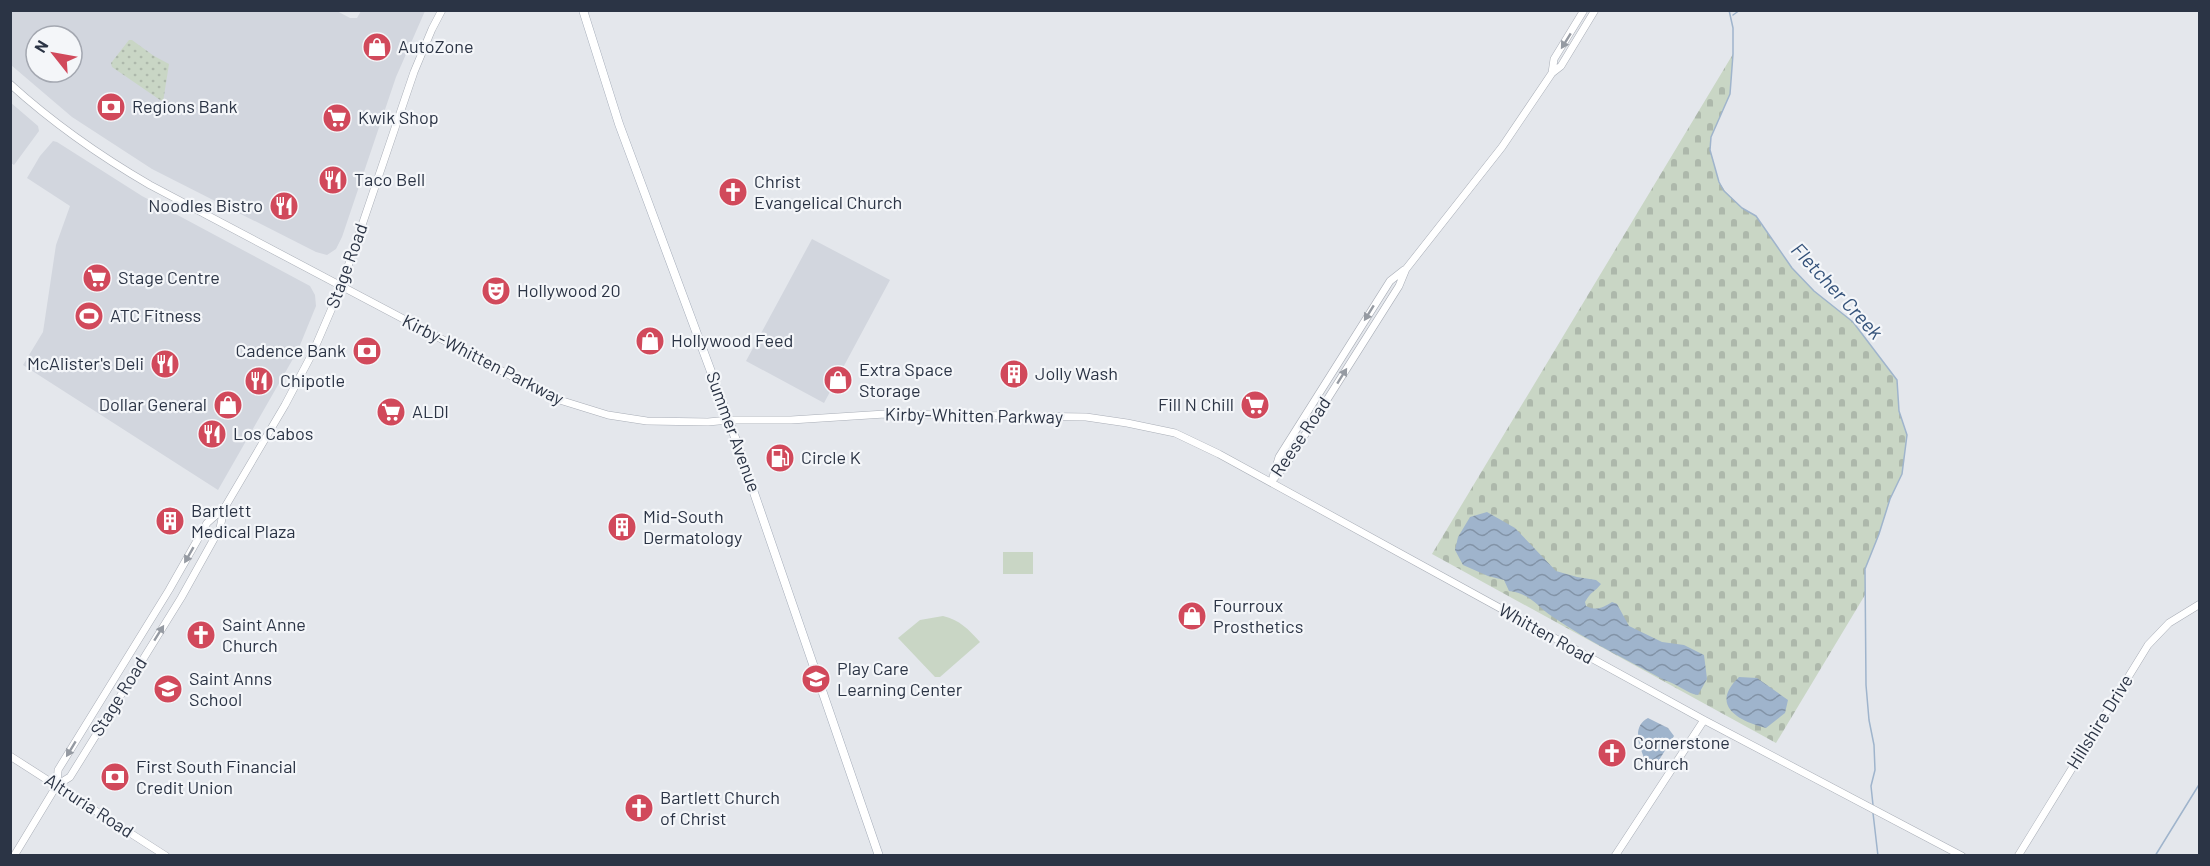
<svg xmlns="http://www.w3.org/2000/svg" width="2210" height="866" font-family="Barlow,sans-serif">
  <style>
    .built { fill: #d2d6de; fill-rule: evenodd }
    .grass { fill: url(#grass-dots) }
    .cemetery { fill: url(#cemetery-stones) }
    .pitch { fill: #c9d6c5 }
    .water { fill: url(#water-waves) }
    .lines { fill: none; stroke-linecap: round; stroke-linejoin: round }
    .stream { stroke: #9fb4cc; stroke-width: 1.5 }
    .secondary-casing { stroke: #a9aeb7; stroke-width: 8 }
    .primary-casing { stroke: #a3abb8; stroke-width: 9 }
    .secondary { stroke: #fff; stroke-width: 7 }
    .primary { stroke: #fff; stroke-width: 8 }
    .oneway { fill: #959aa2 }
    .labels { text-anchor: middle; stroke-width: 4.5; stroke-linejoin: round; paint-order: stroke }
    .poi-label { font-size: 18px; fill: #2b3445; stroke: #f4f6f9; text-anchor: start }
    .street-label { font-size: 18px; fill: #2b3445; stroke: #f4f6f9 }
    .water-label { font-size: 20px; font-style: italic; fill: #34527a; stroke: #f4f6f9 }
  </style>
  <defs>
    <pattern id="grass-dots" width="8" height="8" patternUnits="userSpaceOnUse" patternTransform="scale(1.5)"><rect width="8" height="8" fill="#c9d6c5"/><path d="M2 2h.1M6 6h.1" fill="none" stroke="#adb8ab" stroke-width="1.8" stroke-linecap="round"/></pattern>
    <pattern id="cemetery-stones" width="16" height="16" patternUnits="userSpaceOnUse" patternTransform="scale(1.5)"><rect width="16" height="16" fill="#c9d6c5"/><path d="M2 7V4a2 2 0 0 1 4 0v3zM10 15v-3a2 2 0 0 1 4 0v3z" fill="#adb8ab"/></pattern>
    <pattern id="water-waves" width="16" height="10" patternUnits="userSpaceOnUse" patternTransform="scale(1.5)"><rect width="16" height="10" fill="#9fb4cc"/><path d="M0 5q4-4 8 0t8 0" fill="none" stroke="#8293a7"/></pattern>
  </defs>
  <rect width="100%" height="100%" fill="#e4e7ec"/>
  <!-- built -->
  <path class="built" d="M195,10l36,2 2,-2h102l15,8h7l4,-7h64l-29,66 -54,160 -6,12 -9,6 -11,-3 -164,-83 -80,-52 -61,-52v-54zM36,36h36v36h-36z
    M10,102l28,24 1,5 -25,34 -3,-2z
    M53,141l4,1 85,54 168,90 5,9 1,11 -18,44 -80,140 -195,-125 20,-33 13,-87 14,-39 -43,-28 13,-22z
    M812,239l78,41 -66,123 -78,-42z"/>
  <!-- grass -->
  <path class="grass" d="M129,40h3l22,16 15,8 -6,38 -51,-35 -1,-4z"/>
  <!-- cemetery -->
  <path class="cemetery" d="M1733,54l-3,40 -19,43 -1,13 9,32 6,9 17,17 14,8 36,52 22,23 39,31 44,58 2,31 8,24 -5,39 -12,25 -11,35 -14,35v26l-89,148 -344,-189z"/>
  <!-- pitch -->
  <path class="pitch" d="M1003,552h30v22h-30z
    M943,616c17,4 25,13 37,26l-40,35h-5l-37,-39 22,-18z"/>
  <!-- water -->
  <path class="water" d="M1487,512l28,16 41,43 21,6 19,3 5,4c-6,8 -10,7 -16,18l1,4c11,5 16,2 26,-4l5,2 12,22 33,16 22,3 20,10 3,24 -9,16c-10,-1 -22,-12 -34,-15 -37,-20 -76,-39 -111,-63 -17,-11 -21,-23 -44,-26l-5,-11 -16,-4 -25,-11 -8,-15 3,-13 12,-20z
    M1739,677l18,1 31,22 -3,13 -19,15c-27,-7 -57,-22 -27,-51z
    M1648,718l20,10 6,8 -18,29 -7,3 -2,-2c-5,-15 -18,-38 1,-48z"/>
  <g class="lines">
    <!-- stream -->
    <path class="stream" d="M1729,10l4,18v26l-3,40 -19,43 -1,13 9,32 5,9 18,17 14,8 36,52 22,23 39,31 44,58 2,31 8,24 -5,39 -12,25 -11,35 -14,35 1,116 3,35 5,25 1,25 -4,16 2,19
      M1733,15l7,-5
      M1873,813l5,43
      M2155,856l45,-73"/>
    <!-- secondary casing -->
    <g class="secondary-casing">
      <path id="secondary" d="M1552,73l2,-14 30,-49
        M10,84c43,39 90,72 140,101l403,213 55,17 39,6 61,1 21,-2h62l94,-6 201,3 41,6 48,10 44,21 485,266 258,136
        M1273,477l6,-20 111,-176 14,-11
        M1271,482l16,-19 112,-177 7,-17 96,-122 50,-74 9,-7 34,-56
        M10,756l156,100
        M57,785l1,-15 111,-180 38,-67 18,-16 60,-102 28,-53 28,-65 73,-215 18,-43 10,-19
        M14,856l43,-71 13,-8 111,-179 39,-70 4,-19
        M1615,856l89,-136
        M2018,856l130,-211 21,-22 31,-19"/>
    </g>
    <!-- primary casing -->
    <g class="primary-casing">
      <path id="primary" d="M583,10l36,114 110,296 150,436"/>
    </g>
    <!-- secondary -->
    <use href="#secondary" class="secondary"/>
    <!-- primary -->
    <use href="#primary" class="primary"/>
  </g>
  <!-- one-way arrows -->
  <defs><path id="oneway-solid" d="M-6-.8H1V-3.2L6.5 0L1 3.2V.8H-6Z" transform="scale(1.5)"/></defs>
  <g class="oneway">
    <use href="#oneway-solid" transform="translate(1566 41) rotate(122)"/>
    <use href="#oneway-solid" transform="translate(1369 313) rotate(122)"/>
    <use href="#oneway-solid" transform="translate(1342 376) rotate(-58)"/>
    <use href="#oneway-solid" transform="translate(189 555) rotate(120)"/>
    <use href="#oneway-solid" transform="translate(159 633) rotate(-58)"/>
    <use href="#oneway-solid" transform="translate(71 749) rotate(121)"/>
  </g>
  <!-- icons -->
  <defs>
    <g id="shop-disc" transform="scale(1.5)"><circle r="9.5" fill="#d1495b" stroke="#f4f6f9"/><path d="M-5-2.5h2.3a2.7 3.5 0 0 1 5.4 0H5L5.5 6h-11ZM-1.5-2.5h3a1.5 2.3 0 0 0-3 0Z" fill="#fff"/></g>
    <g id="bank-disc" transform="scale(1.5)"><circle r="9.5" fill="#d1495b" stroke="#f4f6f9"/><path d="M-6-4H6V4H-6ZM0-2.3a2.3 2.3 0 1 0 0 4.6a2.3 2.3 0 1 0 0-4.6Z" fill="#fff"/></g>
    <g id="supermarket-disc" transform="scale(1.5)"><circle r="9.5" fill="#d1495b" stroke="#f4f6f9"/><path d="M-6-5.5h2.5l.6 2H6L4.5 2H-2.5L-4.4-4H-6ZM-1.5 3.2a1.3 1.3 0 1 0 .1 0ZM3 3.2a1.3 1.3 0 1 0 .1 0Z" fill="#fff"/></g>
    <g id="restaurant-disc" transform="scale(1.5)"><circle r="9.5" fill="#d1495b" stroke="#f4f6f9"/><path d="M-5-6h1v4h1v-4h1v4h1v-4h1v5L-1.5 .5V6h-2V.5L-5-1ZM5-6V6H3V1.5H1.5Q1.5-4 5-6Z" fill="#fff"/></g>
    <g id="church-disc" transform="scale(1.5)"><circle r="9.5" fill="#d1495b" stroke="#f4f6f9"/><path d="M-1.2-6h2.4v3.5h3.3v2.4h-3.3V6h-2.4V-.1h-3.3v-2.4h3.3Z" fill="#fff"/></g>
    <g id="theatre-disc" transform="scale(1.5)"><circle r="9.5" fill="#d1495b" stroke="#f4f6f9"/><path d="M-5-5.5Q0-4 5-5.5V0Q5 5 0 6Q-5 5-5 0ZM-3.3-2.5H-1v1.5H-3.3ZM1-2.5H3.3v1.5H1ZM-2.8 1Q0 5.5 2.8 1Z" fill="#fff"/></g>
    <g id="stadium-disc" transform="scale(1.5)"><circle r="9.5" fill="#d1495b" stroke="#f4f6f9"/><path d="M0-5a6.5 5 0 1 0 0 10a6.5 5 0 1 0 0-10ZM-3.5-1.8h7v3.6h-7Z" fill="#fff"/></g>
    <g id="building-disc" transform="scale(1.5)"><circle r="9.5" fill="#d1495b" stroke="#f4f6f9"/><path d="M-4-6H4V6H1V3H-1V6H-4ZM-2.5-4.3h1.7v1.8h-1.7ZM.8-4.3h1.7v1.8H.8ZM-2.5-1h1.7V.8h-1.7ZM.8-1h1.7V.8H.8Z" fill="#fff"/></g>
    <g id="fuel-disc" transform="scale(1.5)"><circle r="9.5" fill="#d1495b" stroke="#f4f6f9"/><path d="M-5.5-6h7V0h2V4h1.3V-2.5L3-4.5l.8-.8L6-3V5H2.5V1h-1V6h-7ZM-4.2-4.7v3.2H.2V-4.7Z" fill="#fff"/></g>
    <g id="school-disc" transform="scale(1.5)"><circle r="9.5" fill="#d1495b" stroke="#f4f6f9"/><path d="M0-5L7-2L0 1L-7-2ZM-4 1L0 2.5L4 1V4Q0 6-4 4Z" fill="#fff"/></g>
  </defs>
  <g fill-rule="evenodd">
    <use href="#shop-disc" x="377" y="47"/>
    <use href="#bank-disc" x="111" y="107"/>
    <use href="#supermarket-disc" x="337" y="118"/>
    <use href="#restaurant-disc" x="333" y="180"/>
    <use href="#church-disc" x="733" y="192"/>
    <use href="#restaurant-disc" x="284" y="206"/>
    <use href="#supermarket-disc" x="97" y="278"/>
    <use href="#theatre-disc" x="496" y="291"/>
    <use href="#stadium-disc" x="89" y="316"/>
    <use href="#shop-disc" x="650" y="341"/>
    <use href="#bank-disc" x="367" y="351"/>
    <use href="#restaurant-disc" x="165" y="364"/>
    <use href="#building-disc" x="1014" y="374"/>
    <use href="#shop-disc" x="838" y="380"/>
    <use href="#restaurant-disc" x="259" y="381"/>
    <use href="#shop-disc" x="228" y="405"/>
    <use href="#supermarket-disc" x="1255" y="405"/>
    <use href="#supermarket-disc" x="391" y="412"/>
    <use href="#restaurant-disc" x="212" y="434"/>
    <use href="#fuel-disc" x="780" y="458"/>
    <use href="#building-disc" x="170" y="521"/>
    <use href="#building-disc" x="622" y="527"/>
    <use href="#shop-disc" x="1192" y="616"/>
    <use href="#church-disc" x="201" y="635"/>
    <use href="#school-disc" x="816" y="679"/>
    <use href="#school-disc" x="168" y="689"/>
    <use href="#church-disc" x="1612" y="753"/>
    <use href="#bank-disc" x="115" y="777"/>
    <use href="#church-disc" x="639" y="808"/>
  </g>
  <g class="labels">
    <!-- poi labels -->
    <g class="poi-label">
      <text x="398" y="53">AutoZone</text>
      <text x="132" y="113">Regions Bank</text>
      <text x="358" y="124">Kwik Shop</text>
      <text x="354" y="186">Taco Bell</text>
      <text x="754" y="188">Christ<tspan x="754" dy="21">Evangelical Church</tspan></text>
      <text x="263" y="212" text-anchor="end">Noodles Bistro</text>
      <text x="118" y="284">Stage Centre</text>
      <text x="517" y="297">Hollywood 20</text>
      <text x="110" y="322">ATC Fitness</text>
      <text x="671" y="347">Hollywood Feed</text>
      <text x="346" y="357" text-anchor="end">Cadence Bank</text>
      <text x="144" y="370" text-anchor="end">McAlister's Deli</text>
      <text x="859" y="376">Extra Space<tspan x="859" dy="21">Storage</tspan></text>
      <text x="1035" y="380">Jolly Wash</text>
      <text x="280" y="387">Chipotle</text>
      <text x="207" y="411" text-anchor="end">Dollar General</text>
      <text x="1234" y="411" text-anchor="end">Fill N Chill</text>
      <text x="412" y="418">ALDI</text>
      <text x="233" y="440">Los Cabos</text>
      <text x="801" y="464">Circle K</text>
      <text x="191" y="517">Bartlett<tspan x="191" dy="21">Medical Plaza</tspan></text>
      <text x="643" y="523">Mid-South<tspan x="643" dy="21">Dermatology</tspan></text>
      <text x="1213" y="612">Fourroux<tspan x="1213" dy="21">Prosthetics</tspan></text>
      <text x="222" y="631">Saint Anne<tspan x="222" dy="21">Church</tspan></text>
      <text x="837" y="675">Play Care<tspan x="837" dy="21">Learning Center</tspan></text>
      <text x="189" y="685">Saint Anns<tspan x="189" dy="21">School</tspan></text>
      <text x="1633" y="749">Cornerstone<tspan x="1633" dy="21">Church</tspan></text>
      <text x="136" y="773">First South Financial<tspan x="136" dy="21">Credit Union</tspan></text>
      <text x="660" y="804">Bartlett Church<tspan x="660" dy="21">of Christ</tspan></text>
    </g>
    <!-- street labels -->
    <g class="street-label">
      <text transform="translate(347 266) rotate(-70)" y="6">Stage Road</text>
      <text transform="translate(483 360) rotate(27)" y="6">Kirby-Whitten Parkway</text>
      <text transform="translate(974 416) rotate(1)" y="6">Kirby-Whitten Parkway</text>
      <text transform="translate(733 432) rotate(70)" y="6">Summer Avenue</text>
      <text transform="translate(1301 437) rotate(-56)" y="6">Reese Road</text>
      <text transform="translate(1546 634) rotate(29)" y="6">Whitten Road</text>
      <text transform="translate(119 697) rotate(-58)" y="6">Stage Road</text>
      <text transform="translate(2100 722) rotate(-58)" y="6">Hillshire Drive</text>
      <text transform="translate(89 806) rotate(33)" y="6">Altruria Road</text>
    </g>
    <!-- water labels -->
    <g class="water-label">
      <text transform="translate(1837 291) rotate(47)" y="7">Fletcher Creek</text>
    </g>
  </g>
  <!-- border -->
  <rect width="2210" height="866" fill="none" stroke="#2b3445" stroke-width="24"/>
  <!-- north arrow -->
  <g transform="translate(54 54) rotate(301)"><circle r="28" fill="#f4f6f9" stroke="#a4a8b1" stroke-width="1.5"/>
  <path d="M0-4.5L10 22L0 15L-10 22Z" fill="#d1495b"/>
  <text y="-9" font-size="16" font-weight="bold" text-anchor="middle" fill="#2b3445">N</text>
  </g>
</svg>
